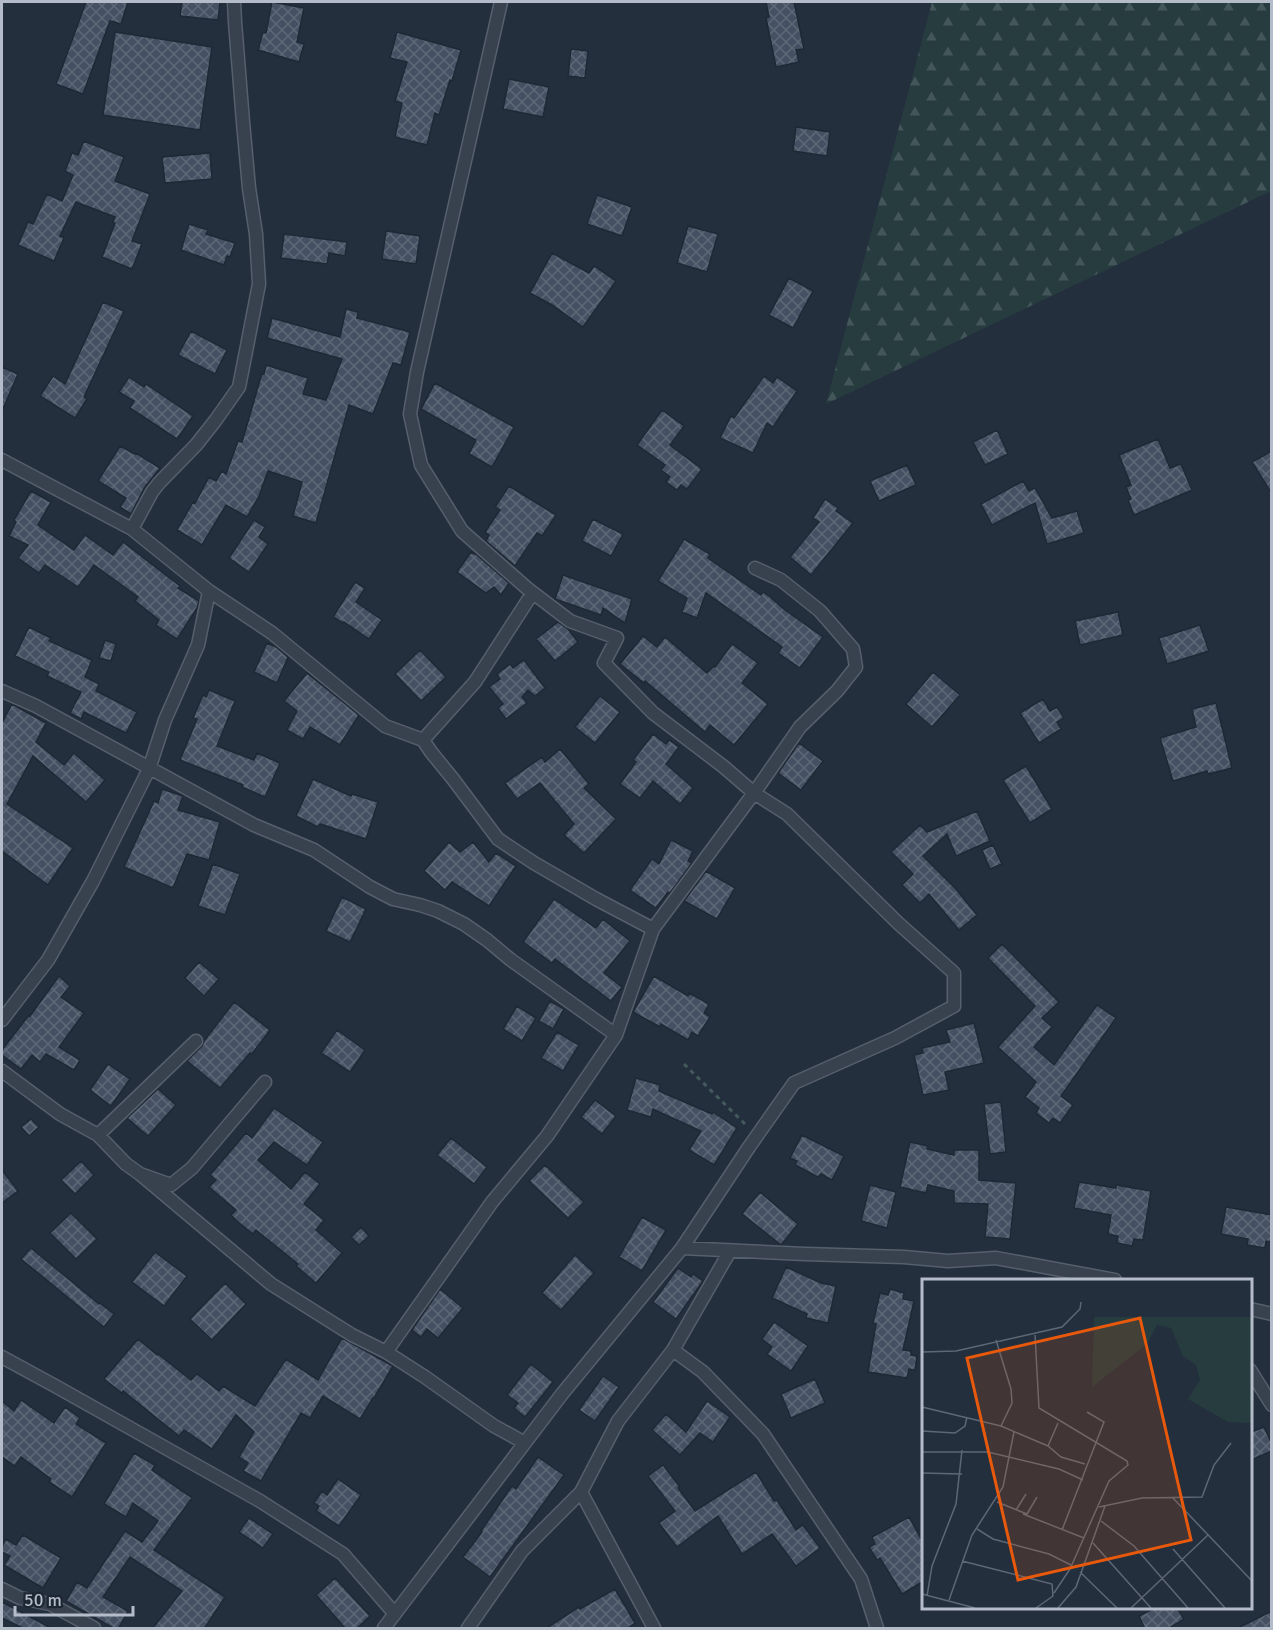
<svg xmlns="http://www.w3.org/2000/svg" width="1273" height="1630" font-family="Signika,sans-serif">
  <style>
    .forest { fill: url(#forest-firs) }
    .building { fill: url(#building-cross-hatch); stroke: #1f2835; stroke-width: 1.5 }
    .lines { fill: none; stroke-linecap: round; stroke-linejoin: round }
    .minor-casing { stroke: #565f6c; stroke-width: 15 }
    .path { stroke: #44595c; stroke-width: 3; stroke-dasharray: 4.5 4.5; stroke-linecap: butt }
    .minor { stroke: #38414e; stroke-width: 12 }
    .inset-road { fill: none; stroke: #5e6776; stroke-width: 1.5 }
    .view { fill: #e8590c; fill-opacity: 0.15; stroke: #e8590c; stroke-width: 3 }
    .inset-edge { fill: none; stroke: #b4bcc9; stroke-width: 3 }
  </style>
  <defs>
    <pattern id="forest-firs" width="22" height="20" patternUnits="userSpaceOnUse" patternTransform="scale(1.5)"><rect width="22" height="20" fill="#263c3f"/><path d="M5 1l3.5 6h-7zM16 11l3.5 6h-7z" fill="#435659"/></pattern>
    <pattern id="building-cross-hatch" width="8" height="8" patternUnits="userSpaceOnUse" patternTransform="scale(1.5)"><rect width="8" height="8" fill="#455162"/><path d="M0 0l8 8M0 8l8-8" fill="none" stroke="#5d6877"/></pattern>
  </defs>
  <rect width="100%" height="100%" fill="#242f3e"/>
  <!-- forest -->
  <path class="forest" d="M932,2h339v189l-445,213z"/>
  <!-- building -->
  <path class="building" d="M86,2h42l-7,22 -11,-3 -27,73 -27,-10z
    M182,2h38l-2,18 -38,-4z
    M272,2l32,6 -7,34 7,2 -5,18 -41,-12 5,-18 3,1z
    M766,2h28l10,47 -8,1 3,12 -23,5 -10,-49 3,-1z
    M115,32l97,15 -12,83 -97,-15z
    M397,32l64,18 -9,31 -2,-1 -11,35 -4,-2 -8,32 -32,-8 7,-34 -7,-2 12,-39 -17,-4z
    M571,49l17,2 -3,27 -17,-2z
    M509,79l40,8 -6,30 -40,-8z
    M796,127l34,5 -3,24 -34,-5z
    M84,141l40,16 -9,24 35,13 -18,47 10,3 -10,25 -30,-12 13,-34 -2,-1 2,-5 -39,-15 -16,34 4,2 -10,23 -36,-16 10,-23 5,2 14,-30 15,7 11,-26 -8,-4 7,-18 6,2z
    M210,153l2,26 -47,4 -3,-26z
    M597,195l35,12 -10,29 -35,-12z
    M189,224l19,6 -2,4 29,9 -5,14 -3,-1 -3,9 -43,-15z
    M688,226l30,8 -11,38 -30,-9z
    M386,231l34,5 -4,28 -34,-5z
    M284,234l63,8 -2,14 -16,-3 -2,11 -46,-6z
    M552,253l37,20 5,-7 22,15 -33,46 -31,-22 -22,-12z
    M789,278l24,13 -20,37 -24,-13z
    M103,302l21,9 -40,86 3,2 -12,19 -35,-22 13,-20 12,8z
    M346,309l12,3 -1,6 53,14 -9,33 -8,-2 -20,51 -24,-9 -33,118 -23,-7 9,-34 -34,-11 -9,25 -12,21 -21,-12 -24,40 -25,-15 16,-28 2,1 14,-26 7,4 6,-10 4,3 12,-33 4,1 20,-69 2,1 2,-9 42,13 -5,16 23,6 16,-41 -75,-21 5,-20 68,19z
    M191,331l36,19 -12,24 -37,-19z
    M2,367l16,7 -16,37z
    M764,376l9,7 4,-6 20,14 -24,36 -6,-4 -14,30 -33,-15 11,-22 3,2z
    M129,377l15,10 2,-3 47,32 -16,23 -47,-31 4,-7 -15,-9z
    M435,383l79,44 -22,40 -23,-13 7,-14 -55,-31z
    M662,410l22,16 -14,19 32,24 -15,20 -6,-4 -4,5 -11,-8 4,-5 -9,-7 4,-5 -28,-20z
    M997,430l11,24 -23,11 -12,-23z
    M1158,439l12,29 11,-4 11,26 -58,25 -6,-15 3,-1 -5,-12 5,-2 -12,-30z
    M120,446l15,8 1,-1 24,15 -15,19 -14,27 -11,-7 6,-9 -28,-17z
    M1272,451v43l-20,-32z
    M907,465l9,20 -37,16 -9,-20z
    M1023,481l6,10 6,-3 17,30 25,-7 7,22 -37,11 -12,-41 -43,22 -11,-21z
    M509,486l47,29 -14,21 -5,-3 -22,33 -29,-25 3,-6 -4,-3 15,-22 -5,-3z
    M31,491l20,11 -13,23 36,25 11,-15 28,20 10,-13 57,44 -2,2 21,13 -2,7 -20,31 -21,-14 3,-5 -24,-19 3,-4 -44,-32 -16,22 -33,-22 -6,8 -21,-15 10,-13 -19,-9 7,-14 -2,-2z
    M825,499l13,9 -2,3 17,12 -42,52 -21,-18 29,-35 -6,-4z
    M593,519l30,15 -12,22 -29,-15z
    M254,520l11,7 -6,10 9,7 -19,28 -20,-14z
    M684,539l26,15 -2,4 53,37 2,-3 6,4 16,14 38,27 -23,31 -22,-15 4,-6 -76,-54 -9,25 -15,-6 5,-14 -29,-17z
    M471,552l6,3 32,28 -8,12 -7,-8 -8,6 -29,-21z
    M563,575l69,24 -7,24 -22,-15 -2,7 -46,-16z
    M355,582l10,6 -9,14 26,18 -13,19 -25,-17 -1,1 -10,-6z
    M1118,612l5,23 -43,10 -5,-24z
    M558,622l10,7 10,13 -23,19 -19,-22z
    M1200,625l9,26 -42,13 -8,-26z
    M29,627l22,11 -2,3 43,19 -7,17 14,7 -3,7 41,21 -11,21 -42,-21 -3,7 -11,-6 11,-21 -34,-16 2,-4 -34,-16z
    M643,636l14,11 8,-10 42,36 7,-7 1,1 17,-23 26,19 -16,20 26,21 -34,41 -24,-20 -5,7 -60,-51 -1,2 -24,-19z
    M105,640l11,4 -5,17 -12,-3z
    M267,643l9,4 12,10 -11,26 -23,-11z
    M420,650l26,27 -25,24 -26,-27z
    M524,660l21,28 -10,8 -7,-6 -6,7 5,6 -21,16 -8,-11 5,-4 -14,-17 11,-8 -3,-5 13,-10 3,4z
    M933,672l27,23 -28,32 -26,-23z
    M307,673l52,42 -19,30 -30,-18 -7,12 -16,-9 10,-19 -13,-10z
    M209,690l26,11 -18,45 37,14 3,-7 23,10 -15,34 -23,-10 1,-2 -63,-25 17,-41 -4,-1 10,-23 3,2z
    M600,696l20,16 -25,31 -20,-16z
    M1043,699l7,12 7,-4 7,11 -7,4 4,7 -22,14 -19,-30z
    M1216,703l16,65 -24,6 -1,-3 -34,10 -13,-43 36,-11 -4,-18z
    M12,704l34,19 -10,19 28,23 10,-12 31,27 -19,22 -53,-46 -26,48 66,44 -25,37 -46,-34v-128z
    M653,734l13,10 3,-4 10,7 -13,17 27,24 -13,16 -27,-23 -13,17 -20,-14 16,-22 -3,-2z
    M799,743l24,18 -22,29 -23,-17z
    M560,749l29,35 -5,4 32,31 -32,34 -20,-18 10,-11 -34,-41 -23,16 -12,-16 37,-26 3,5z
    M1026,766l26,43 -22,14 -27,-43z
    M313,779l38,17 1,-2 26,8 -12,37 -46,-15 -2,3 -22,-11z
    M162,789l21,7 -5,14 42,12 -11,38 -22,-6 -14,34 -49,-21 30,-66 4,2z
    M977,811l13,30 -34,15 -9,-22 -24,22 32,32 22,27 -18,15 -30,-36 -9,9 -18,-18 11,-11 -22,-22 29,-27 7,7z
    M671,840l22,11 -5,10 4,2 -22,30 -2,-1 -12,16 -26,-18 22,-31 7,5z
    M449,842l11,10 13,-10 16,20 7,-9 20,13 -27,40 -37,-24 -7,8 -21,-19z
    M993,845l9,19 -12,5 -8,-19z
    M213,864l27,10 -15,41 -27,-9z
    M706,871l29,17 -18,31 -33,-18z
    M342,897l24,12 -16,33 -24,-11z
    M554,899l42,29 7,-9 27,22 -26,32 18,14 -11,14 -56,-42 -3,4 -29,-21z
    M1002,944l57,58 -17,16 10,9 -18,20 20,18 43,-60 19,13 -55,78 12,9 -13,18 -7,-5 -4,5 -13,-10 3,-5 -14,-11 11,-15 -38,-35 37,-41 -47,-48z
    M199,962l20,17 -15,17 -19,-18z
    M59,976l11,10 -9,11 23,16 -25,34 21,13 -6,10 -28,-16 -6,8 -8,-7 -11,14 -19,-14v-5l27,-35 1,1z
    M654,976l34,20 1,-3 20,11 -5,9 6,4 -12,19 -6,-4 -4,8 -27,-16 -1,3 -27,-15z
    M550,1001l14,8 -11,20 -14,-8z
    M234,1002l36,28 -18,24 -2,-1 -30,35 -33,-27 15,-15 2,-5z
    M517,1006l19,12 -14,23 -19,-12z
    M974,1023l10,40 -39,9 4,18 -26,5 -9,-40 9,-2 -1,-5 28,-6 -4,-12z
    M337,1030l28,20 -15,22 -29,-19z
    M557,1032l22,13 -16,26 -22,-13z
    M108,1064l22,15 -19,27 -21,-16z
    M636,1078l24,7 -1,6 53,23 1,-2 24,16 -23,37 -25,-15 12,-19 -48,-22 -2,8 -24,-7z
    M158,1089l18,16 -28,31 -21,-18z
    M595,1100l21,16 -14,18 -21,-17z
    M1001,1102l5,50 -16,2 -6,-50z
    M274,1108l49,34 -16,23 -33,-23 -16,18 33,29 14,-17 15,12 -16,20 20,16 -8,10 26,23 -26,30 -20,-17 2,-2 -42,-34 -3,4 -15,-12 -7,-7 5,-5 -27,-23 7,-7 -6,-5 36,-42 6,5z
    M31,1119l8,8 -10,9 -8,-9z
    M802,1135l42,21 -12,24 -11,-6 -3,3 -23,-12 2,-4 -7,-3z
    M451,1138l36,29 -13,17 -37,-29z
    M910,1142l18,4 -1,3 27,6v-5h25v30l37,3 -6,56 -25,-2 3,-33 -34,-1v-12l-26,-6 -2,8 -26,-6z
    M81,1161l13,14 -19,19 -14,-14z
    M545,1165l39,37 -16,16 -39,-37z
    M2,1170l16,21 -16,12z
    M1079,1182l37,6v-3l35,6 -8,49 -9,-1 -2,7 -15,-3 1,-7 -10,-2 3,-19 -37,-7z
    M870,1185l26,7 -9,36 -26,-7z
    M760,1192l38,32 -17,21 -39,-31z
    M1226,1207l46,8v27l-6,-1 -1,7 -18,-3 1,-6 -27,-5z
    M71,1213l26,26 -21,20 -26,-26z
    M642,1217l24,13 -24,41 -23,-14z
    M361,1227l8,9 -10,9 -8,-8z
    M31,1248l68,56 1,-1 14,11 -10,13 -83,-68z
    M155,1252l32,24 -23,30 -32,-24z
    M575,1255l19,18 -33,37 -19,-17z
    M786,1267l35,16 15,3 -8,37 -22,-5 1,-4 -35,-16z
    M678,1268l13,9 2,-3 10,7 -27,38 -23,-17z
    M225,1283l21,21 -34,36 -22,-21z
    M440,1289l23,19 -25,30 -11,-9 -6,8 -9,-7z
    M890,1289l14,4 -1,6 11,2 -11,49 8,1v4l6,1 -2,14 -6,-1 -2,9 -39,-6 8,-48 -3,-1 7,-30 8,2z
    M774,1322l34,24 -17,25 -24,-17 5,-7 -10,-8z
    M342,1338l51,28 -19,32h-1l-13,21 -37,-23 -13,22 -9,-5 -40,68 -18,-10 5,-8 -9,-6 15,-25 -18,-17 -24,34 -28,-19 -5,6 -56,-45 -1,2 -18,-14 34,-40 19,16 1,-1 33,26 6,-6 22,17 4,-5 32,20 31,-47 32,21z
    M531,1364l22,18 -28,35 -11,-9 4,-5 -11,-8z
    M603,1376l16,11 -24,34 -16,-11z
    M815,1379l10,24 -34,15 -10,-24z
    M21,1400l33,23 11,-16 15,11 -4,6 30,19 -34,54 -23,-15 2,-3 -30,-22 -6,9 -13,-9v-56l12,10z
    M707,1401l23,16 -17,25 -13,-9 -20,22 -28,-25 14,-16 20,18z
    M1264,1427l8,17v7l-21,9v-28z
    M134,1453l21,12 -3,5 40,28 -38,52 71,47 -21,32h-52l30,-38 -52,-34 -27,40 25,14 -10,18h-3l-49,-28 11,-19 10,6 38,-57 17,11 16,-21 -25,-18 -7,14 -22,-13z
    M538,1457l26,18 -74,102 -27,-20 19,-25 -1,-1 31,-45 4,3z
    M663,1465l17,22 -2,1 17,23 61,-39 18,29 3,-1 19,30 7,-5 17,23 -24,18 -24,-32 -30,20 -24,-38 -41,31 -18,-24 16,-12 -27,-35z
    M338,1479l23,16 -22,31 -23,-15 3,-5 -5,-3 8,-12 5,4z
    M909,1517l15,27v37l-22,13 -22,-36 -3,2 -8,-13 6,-3 -3,-7z
    M249,1518l24,16 -10,14 -24,-16z
    M23,1535l38,23 -18,30 -39,-23 6,-9 -8,-4v-5l4,-8 10,6z
    M335,1578l35,38 -14,13h-10l-30,-34z
    M615,1589l20,34 -9,6h-81l34,-22 1,2z
    M2,1602l51,27h-28l-23,-11z
    M1155,1608h22l7,11 -16,10h-23l-6,-13z
    M1272,1611v18h-36z"/>
  <g class="lines">
    <!-- minor casing -->
    <g class="minor-casing">
      <path id="minor" d="M2,460l130,69 77,62 63,42 113,93 38,14 8,12 22,27 45,60 36,24 62,36 57,30
        M132,529l20,-37 7,-9 37,-38 19,-24 24,-34 9,-46 11,-57 -3,-50 -7,-46 -6,-66 -8,-100 -1,-20
        M2,691l34,15 218,119 60,25 56,37 23,12 27,6 18,6 26,13 23,16 24,20 105,75
        M423,740l52,-58 53,-82 6,-6
        M2,1020l46,-60 45,-79 56,-112 16,-49 33,-75 11,-54
        M2,1071l58,43 38,21 28,29 14,10 31,11 21,-17 73,-86
        M98,1135l98,-94
        M140,1174l131,110 81,51 34,17 39,25 69,49 31,17
        M682,1248l123,6 99,3 44,4 48,-3 119,22
        M1250,1309l22,5
        M673,1350l30,22 60,62 98,145 16,49
        M386,1352l106,-150 55,-66 69,-101 37,-106 101,-136 46,-66 37,-36 19,-24 -3,-18 -33,-38 -39,-31 -26,-12
        M2,1357l55,30 203,114 83,53 52,60
        M1250,1370l22,35
        M581,1492l73,136
        M2,1589l18,9 30,6 44,24
        M384,1628l178,-234 120,-146 67,-101 45,-64 101,-45 59,-32v-33l-56,-50 -111,-109 -33,-21 -30,-26 -71,-54 -49,-50 13,-25 -47,-17 -42,-32 -66,-58 -41,-66 -11,-51 7,-42 84,-370
        M468,1628l54,-77 59,-59 37,-71 55,-71 57,-99"/>
    </g>
    <!-- path -->
    <path class="path" d="M684,1064l61,60v3"/>
    <!-- minor -->
    <use href="#minor" class="minor"/>
  </g>
  <!-- overview -->
  <g transform="translate(922 1279)">
    <rect width="330" height="330" fill="#242f3e"/>
    <path d="M172,38h158v106l-24,-1 -40,-23 12,-19 -4,-15 -13,-9 -12,-28 -14,-3 -10,19 -55,43z" fill="#263c3f"/>
    <path class="inset-road" d="M113,56l4,73 88,53 1,4 -19,16 -39,88 -16,24M74,61l15,49 1,14 -11,23M0,73l34,-1 106,-24 18,-18 1,-7M0,128l79,19 47,20 13,11 24,7M0,152l33,2 10,-7 2,-9M126,167l10,-23M0,173h66l71,17 24,11M0,194l40,1M250,218l80,84M75,223l30,12 10,-17M177,228l43,-9 60,-1 12,-32 17,-22M94,231l10,-16M101,235l61,24M179,242l33,25 54,62M55,250l16,10 56,15 22,11M140,251l42,-108 -17,-10M171,264l58,65M251,270l52,59M40,282l90,23 1,12 -17,12M158,293l37,36M0,315l53,14M5,317l5,-30 24,-62 6,-54M27,321l23,-65 31,-48 11,-55M136,329l18,-21 29,-81M209,329l77,-73"/>
    <path class="view" d="M218,39l51,222 -173,40 -51,-222z"/>
    <rect width="330" height="330" class="inset-edge"/>
  </g>
  <!-- border -->
  <rect width="1273" height="1630" fill="none" stroke="#b4bcc9" stroke-width="6"/>
  <!-- scale -->
  <path d="M15 1606v9h118v-9" fill="none" stroke="#b4bcc9" stroke-width="3"/>
  <text x="24" y="1606" font-size="18" fill="#b4bcc9" stroke="#1d2633" stroke-width="4.5" paint-order="stroke">50 m</text>
</svg>
